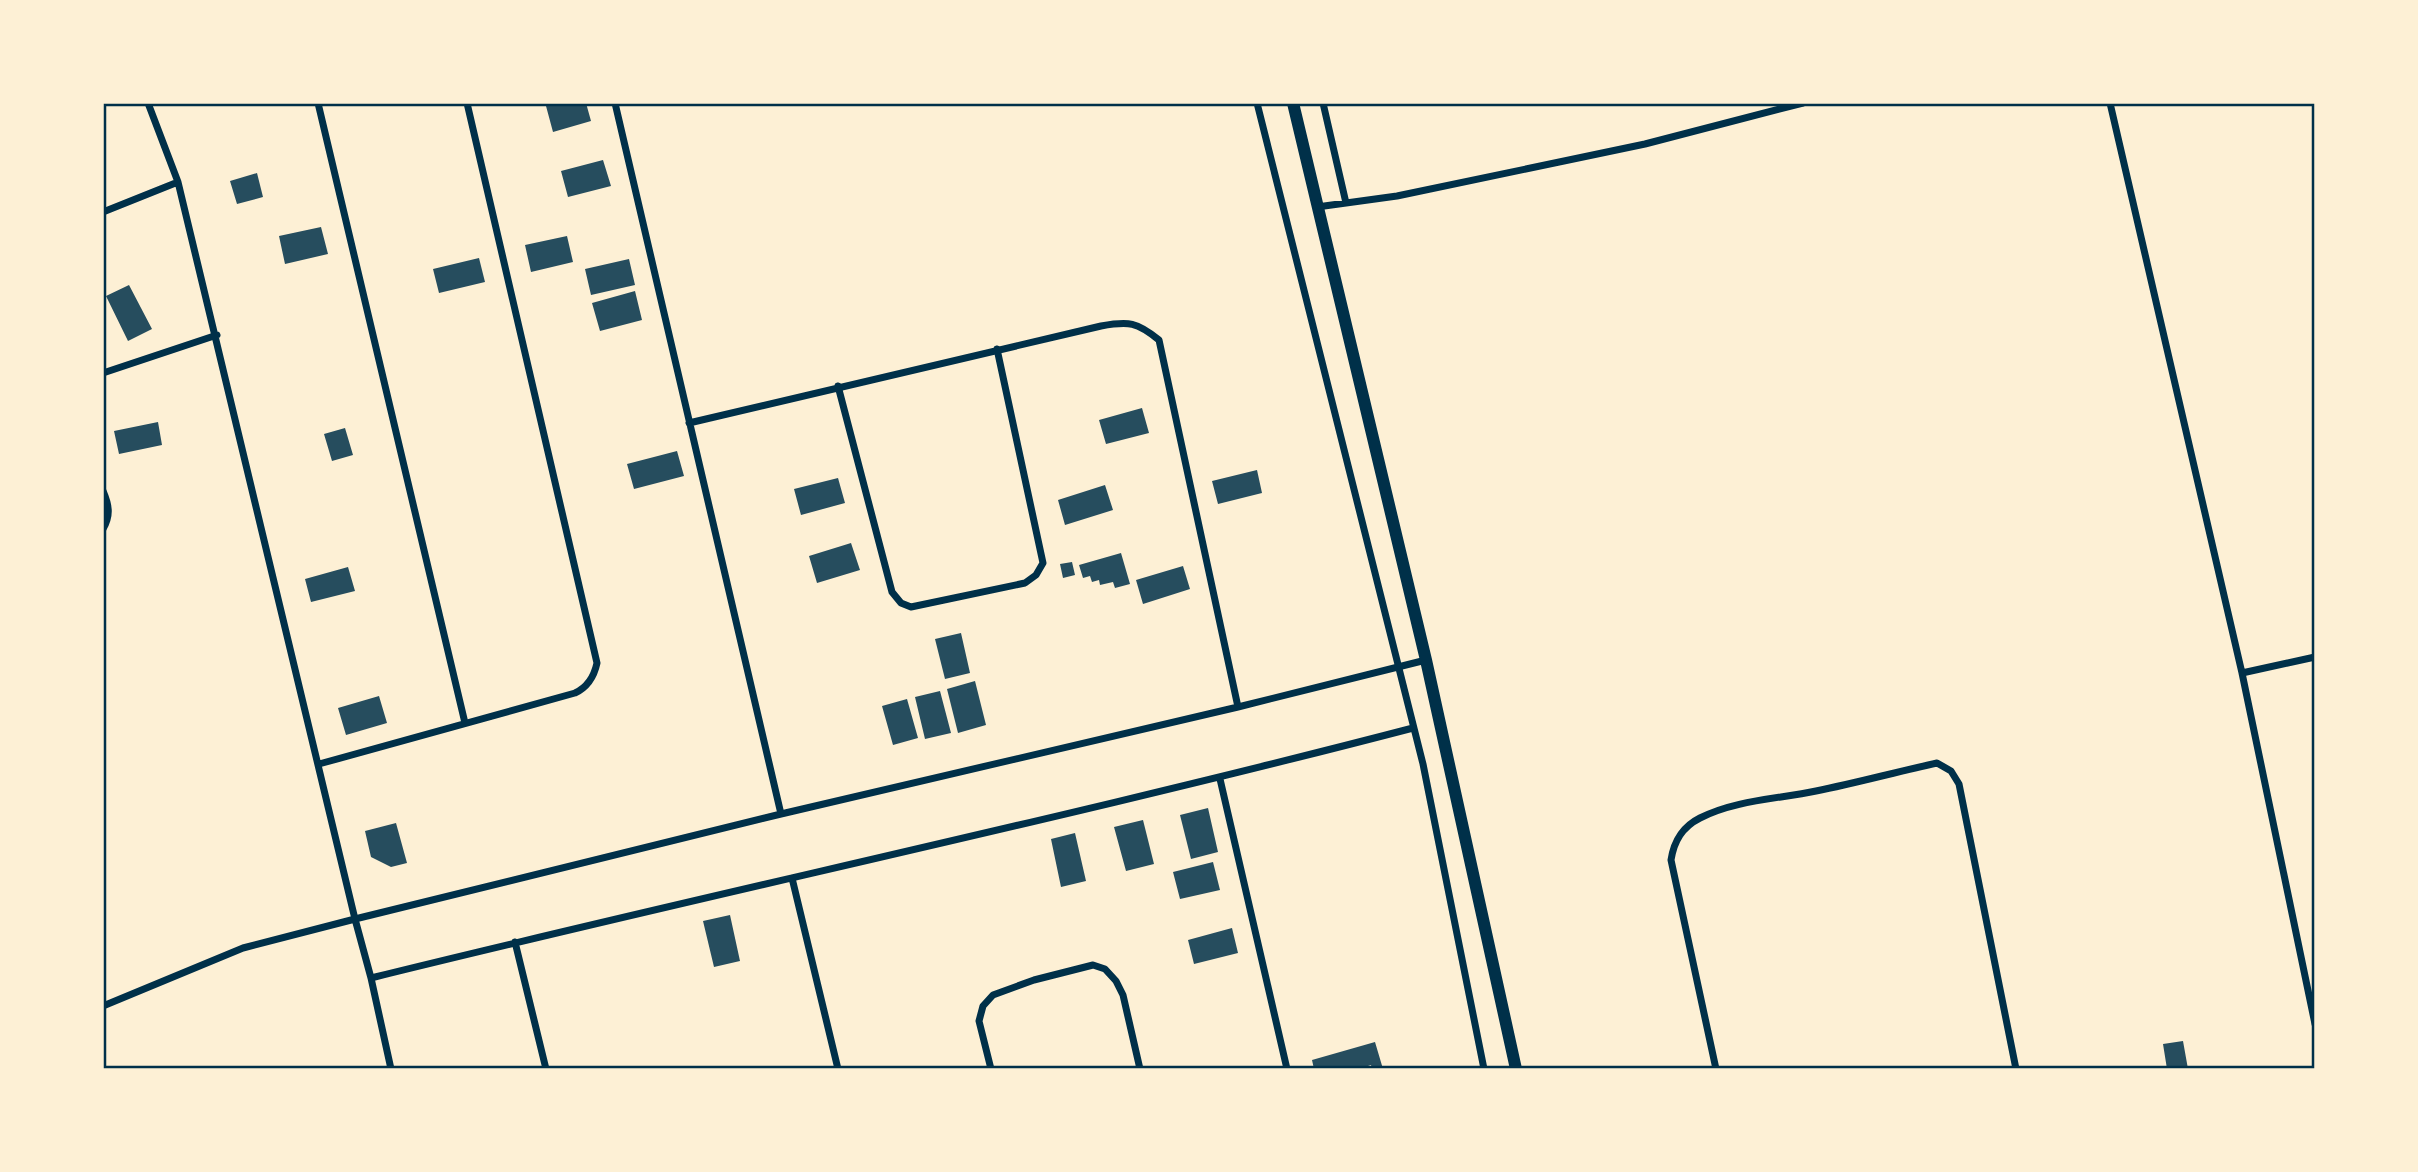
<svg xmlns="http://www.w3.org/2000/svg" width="2418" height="1172" font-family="'Alegreya Sans',sans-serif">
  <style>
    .building { fill: #264d5e }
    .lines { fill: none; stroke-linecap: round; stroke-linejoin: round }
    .minor { stroke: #003049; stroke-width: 7 }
    .tertiary { stroke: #003049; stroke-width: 12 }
    .neatline { fill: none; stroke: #003049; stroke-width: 2.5 }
  </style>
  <rect width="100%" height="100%" fill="#fdf0d5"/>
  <!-- building -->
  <path class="building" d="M555,103h31l5,18 -38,11 -7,-26z
    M603,160l8,26 -43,11 -7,-26z
    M257,173l6,24 -26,7 -7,-23z
    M321,227l7,27 -43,10 -6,-28z
    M567,236l6,26 -42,10 -6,-27z
    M479,258l6,24 -46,11 -6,-24z
    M629,259l6,26 -44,10 -6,-26z
    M129,285l23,44 -24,12 -22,-45z
    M635,291l7,29 -42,11 -8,-28z
    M1142,408l7,25 -43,11 -7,-24z
    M158,422l4,23 -43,9 -5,-23z
    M345,428l8,27 -21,6 -8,-27z
    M677,451l7,25 -50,13 -7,-25z
    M1257,470l5,23 -44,11 -6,-23z
    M838,478l7,25 -44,12 -7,-26z
    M1105,485l8,25 -48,15 -7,-25z
    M851,543l9,27 -43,13 -8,-27z
    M1121,553l9,31 -15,4 -2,-6 -13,3 -1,-5 -7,2 -2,-6 -7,2 -4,-13z
    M1072,562l3,13 -12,3 -3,-14z
    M1183,566l7,23 -47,15 -7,-24z
    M348,567l7,24 -44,11 -6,-23z
    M961,633l9,40 -25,6 -10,-40z
    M975,681l11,44 -28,8 -11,-44z
    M940,691l11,42 -26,6 -10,-42z
    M379,696l8,27 -41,12 -8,-27z
    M907,699l11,39 -25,7 -11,-39z
    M1208,808l10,44 -27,7 -11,-44z
    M1143,820l11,44 -28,7 -12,-44z
    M396,823l11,40 -16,4 -20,-10 -6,-26z
    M1075,833l11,48 -25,6 -10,-48z
    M1213,862l7,28 -40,9 -7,-27z
    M730,915l10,46 -26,6 -11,-46z
    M1232,928l6,25 -44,11 -6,-24z
    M2183,1041l5,28h-21l-4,-25z
    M1375,1042l8,27h-11l-1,-4 -12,4h-45l-2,-9z"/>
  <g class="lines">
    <!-- minor -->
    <path class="minor" d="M318,103l147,620
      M615,103l166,711
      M1257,103l166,661 61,305
      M1323,103l23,100
      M2110,103l132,570 73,351
      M1317,207l80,-11 248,-52 158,-41
      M103,212l75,-30
      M103,373l114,-38
      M838,386l54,206 9,11 10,4 114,-24 11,-8 7,-12 -46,-214
      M689,423l412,-97c28,-5 36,-4 58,14l79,367
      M103,491c6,14 8,24 0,38
      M2242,673l73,-16
      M1413,728c-345,90 -695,164 -1042,250l-16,-59 426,-105 457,-107 188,-47
      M319,764l256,-71c13,-6 19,-16 22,-30l-130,-560
      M1220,779l67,290
      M792,878l46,191
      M515,942l31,127
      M371,978l20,91
      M103,1006l140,-58 112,-29 -177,-737 -30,-79
      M991,1069l-12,-48 4,-15 10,-11 41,-15 59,-15 12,4 11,12 7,14 17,74
      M1716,1069l-45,-209c3,-19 11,-33 29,-42 35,-18 78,-19 116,-27 40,-8 80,-19 121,-28l14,8 8,13 57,285"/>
    <!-- tertiary -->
    <path class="tertiary" d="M1293,103l133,557 90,409"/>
  </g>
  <!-- border -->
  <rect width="2418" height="1172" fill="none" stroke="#fdf0d5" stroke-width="210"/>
  <rect x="105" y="105" width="2208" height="962" class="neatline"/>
</svg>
